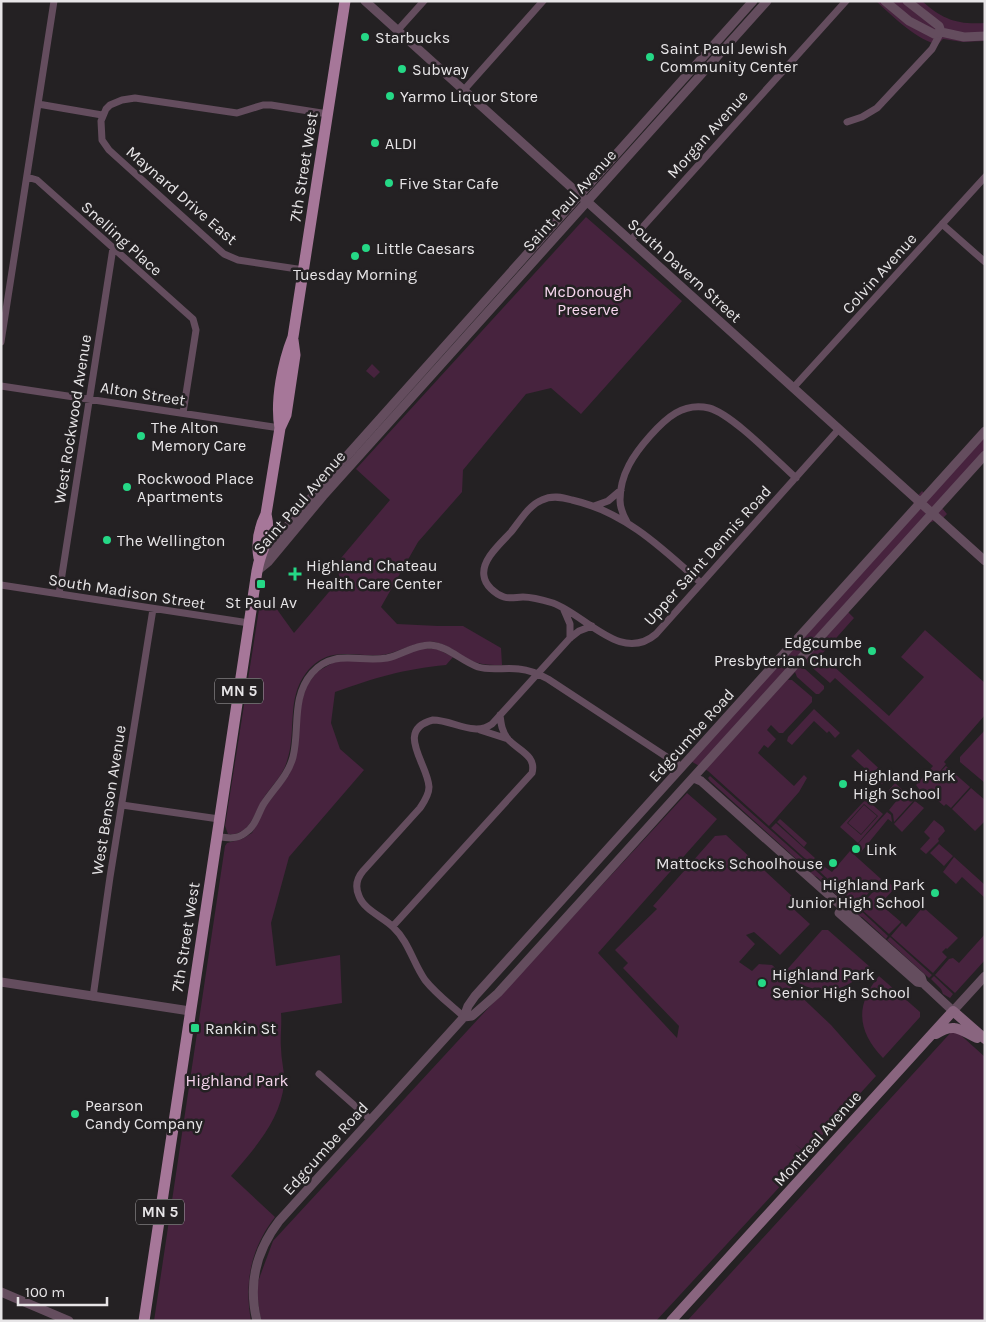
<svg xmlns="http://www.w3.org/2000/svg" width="986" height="1322" font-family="Karla,sans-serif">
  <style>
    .green { fill: #47233e; fill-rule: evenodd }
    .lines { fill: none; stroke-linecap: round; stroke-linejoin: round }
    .minor { stroke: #644d5e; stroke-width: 7 }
    .tertiary { stroke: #644d5e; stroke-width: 9 }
    .secondary { stroke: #89657f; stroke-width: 10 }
    .primary { stroke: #a67799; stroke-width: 11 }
    .poi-dot { fill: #25d886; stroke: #242123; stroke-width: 2 }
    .labels { text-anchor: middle; stroke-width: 5; stroke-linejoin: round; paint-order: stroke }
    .shield { fill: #242123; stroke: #acaaac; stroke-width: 1 }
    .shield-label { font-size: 15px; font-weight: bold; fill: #e7e5e7 }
    .poi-label { font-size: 16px; fill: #e7e5e7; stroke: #242123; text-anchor: start }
    .street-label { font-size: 16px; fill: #e7e5e7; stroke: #242123 }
    .park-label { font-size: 16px; fill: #f7d6ee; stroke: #242123 }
  </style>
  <rect width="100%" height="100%" fill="#242123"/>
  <!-- green -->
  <path class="green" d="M876,1h46c20,18 35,24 63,22v18l-22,1 -20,-3 -5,5c-19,-2 -47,-29 -62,-43z
    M586,217l96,84 -101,113 -30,-26 -25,6 -63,76 -1,22 -44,50 -37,65 16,17 41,2h25l38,22 1,17c-10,0 -21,0 -30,-4 -13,-6 -22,-16 -37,-19 -17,-2 -31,8 -48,12 -31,6 -56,-12 -81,19 -20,26 -9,59 -19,88 -4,15 -16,25 -24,38 -6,9 -10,23 -18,30 -5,4 -11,6 -17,5l-3,-8 35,-223 16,5 18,25 46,-54 -4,-15 54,-64 -34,-31z
    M372,364l8,8 -6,6 -8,-7z
    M985,427v33l-43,48 5,6 -9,9 -4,-2 -5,2 -81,89 6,6 -33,37 68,61 35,-39 -23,-20 24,-27 60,53v32l-41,47 2,2 -10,12 10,-10 24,21 -19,21 -5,-4 -2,2 -18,-16 -4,3 -6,-8 17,-19 -98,-88 -5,5 -22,-19 -2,-5 -7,9 6,1 19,17v3l-5,5h-3l-19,-17 -2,-5 -7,8h4l20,17v5l-29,31h-4l-8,-8 -4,5 9,9 -8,9 -4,-3 -6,8 36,33 10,-11 3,3 -8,14 -30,34 -61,-55 -21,-12 227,-254 -1,-4 9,-10 2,2z
    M422,649h15l16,8 -7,8c-42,4 -72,13 -111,27l-4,31 9,26 24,21 -75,87 -18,66 5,43 64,-11 2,48 -61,10c1,12 -1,24 0,35 0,12 4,24 3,35 -3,37 -30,66 -53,93l44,41c-24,31 -31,65 -24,104h-97l71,-475 2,-3 15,-4 10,-6 14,-27 23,-31 2,-5 10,-66 6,-19 10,-13 17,-10 80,-11z
    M814,709l26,24 -5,5 -6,-7 -2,2 -13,-12 -22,24 -5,-4 1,-4z
    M985,730v53l-25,-21v-5z
    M858,749l30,28 -6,7 -31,-28z
    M710,776l102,91 -5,5 -4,-7 -93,-84 -2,-3z
    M895,783l19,17 -20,22 -1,-8 -4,-4 9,-11 -9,-9z
    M971,788l14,12v21l-10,10 -23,-22z
    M687,793l30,26 -119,134 79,85 2,-12 -56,-58 5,-5 -13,-13 42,-41 -4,-3 62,-70 11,-1 67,62 -5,7 22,20 -30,31 -26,-23 -8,3 9,9 -16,18 13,9 7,-7 13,1 10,9 11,15 38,36 45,51 -70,77 -11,-9 13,12 -152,165h-395l-5,-34 17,-46z
    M866,799l17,15 -25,29 -18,-16zM864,804l14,12 -17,19 -14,-12z
    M915,801l9,7 -22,24 -8,-8z
    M864,805l13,11 -16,18 -13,-11z
    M887,812l4,3 1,7 -4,-3 -27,33 -6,-5z
    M780,819l27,24 -3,4 -27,-25z
    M934,820l9,7 2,4 -7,8 1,2 -13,13 -6,-5 10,-11 -6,-6z
    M776,823l39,35 -5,5 -39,-35z
    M939,844l14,12 -9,10 -14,-13z
    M850,851l31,28 -24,27 -39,-36 4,-5 10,7z
    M954,857l31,28v13l-23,-21 -6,7 -13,-12z
    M814,869l42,38 -4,5 -3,-3 -2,-5 -30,-27 -8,-3z
    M885,879l10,9 -15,16 21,18 -12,12 -30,-27z
    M923,907l35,31 -11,11 -1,-1 -4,4 5,5 -14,16 -42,-37 11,-13 4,4z
    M858,908l30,28 -2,3 -24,-22 -5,-1 -4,-3z
    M822,930h6l42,37c-27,29 -55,31 -86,6z
    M985,934v26l-30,33 -20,-18 14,-16 4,-1 6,5z
    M890,937l42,38 -3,3 -42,-38z
    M879,976l41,36v5l-37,41c-26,-27 -28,-53 -4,-82z
    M934,976l19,18 -3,4 -7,-4 -2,-5 -10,-10z
    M954,1029l31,28v264h-298z"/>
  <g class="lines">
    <!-- minor -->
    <path class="minor" d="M397,31l27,-30
      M463,91l80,-90
      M38,104l64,11
      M847,122l15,-5 15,-9 55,-59 9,-17
      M27,177l10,3 156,139 3,11 -13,83
      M942,224l43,38
      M630,241l216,-240
      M304,270l-66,-10 -14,-6 -115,-104 -7,-10 -1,-19 5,-12 4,-4 12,-5 13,-2 102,15 26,-8h8l57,9
      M1,342l53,-341
      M1,386l279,42
      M793,388l192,-211
      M594,506l14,-5 13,-11
      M627,522c-4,-7 -7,-14 -7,-22 0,-26 14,-46 30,-64 16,-18 33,-34 59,-28 23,6 67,52 87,70
      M701,583c-39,-35 -76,-71 -129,-83 -10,-3 -20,-5 -30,0 -13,5 -22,21 -31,32 -10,11 -30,28 -27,44 1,9 11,18 20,21 6,2 13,0 19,0 10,0 20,3 30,6 33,12 68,61 103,31l183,-205
      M1,585l248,38
      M59,594l54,-346
      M564,610l6,14v14
      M480,730l28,9
      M122,805l97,14
      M216,836c11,2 20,4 29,-3 10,-6 13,-19 18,-28 11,-17 25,-29 30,-48 7,-28 -2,-60 19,-84 22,-25 47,-10 75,-15 14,-3 27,-13 43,-13 18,1 31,16 48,22 13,4 28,0 41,2 10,1 20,5 29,10l134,88
      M393,926l139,-153c5,-18 -15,-23 -24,-34 -6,-7 -7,-15 -8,-24
      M93,997l17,-120 43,-268
      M464,1017c-13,-12 -28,-23 -39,-37 -12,-17 -16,-38 -32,-53 -10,-10 -29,-17 -34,-31 -4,-9 -2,-18 4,-25l57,-63c4,-6 9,-13 9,-21 -1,-23 -35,-57 4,-67 20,0 41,17 59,4l78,-86 9,-7 13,-5
      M319,1074l52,46"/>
    <!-- tertiary -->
    <path class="tertiary" d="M365,1l620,560
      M885,1l24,20 25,13 7,-2 23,5 21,-1
      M907,1l32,25 2,6
      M266,555l5,-9 65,-78 417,-467
      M257,571l11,-9 55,-66 444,-495
      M694,778l7,3 220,196 2,6 30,28 32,-35
      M839,913l78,69 6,1
      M1,982l189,29
      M464,1017l8,-1 26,-23 487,-538
      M1,1292l68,29
      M257,1321c-9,-36 -1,-70 22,-100l185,-204 4,-11 7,-10 510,-565"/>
    <!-- secondary -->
    <path class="secondary" d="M936,1034c19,-12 24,-4 41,4
      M671,1321l282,-310 32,28"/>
    <!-- primary -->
    <path class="primary" d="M280,428c-5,-27 3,-66 13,-91l52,-336
      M259,558c-3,-16 0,-30 7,-44l14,-86 6,-13 9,-60 -2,-15
      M144,1321l113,-750c4,-24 15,-31 9,-57"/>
  </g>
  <!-- markers -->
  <g class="poi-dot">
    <circle cx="365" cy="37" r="5"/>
    <circle cx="650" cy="57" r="5"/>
    <circle cx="402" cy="69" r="5"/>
    <circle cx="390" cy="96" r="5"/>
    <circle cx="375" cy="143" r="5"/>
    <circle cx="389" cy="183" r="5"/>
    <circle cx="366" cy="248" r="5"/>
    <circle cx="355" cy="256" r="5"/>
    <circle cx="141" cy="436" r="5"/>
    <circle cx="127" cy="487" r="5"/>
    <circle cx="107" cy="540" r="5"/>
    <path d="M292.5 566.5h5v5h5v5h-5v5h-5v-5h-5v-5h5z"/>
    <rect x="256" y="579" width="10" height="10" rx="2.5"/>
    <circle cx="872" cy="651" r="5"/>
    <circle cx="843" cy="784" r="5"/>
    <circle cx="856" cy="849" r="5"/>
    <circle cx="833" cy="863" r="5"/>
    <circle cx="935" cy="893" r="5"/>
    <circle cx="762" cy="983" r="5"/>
    <rect x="190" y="1023" width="10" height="10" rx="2.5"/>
    <circle cx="75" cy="1114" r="5"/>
  </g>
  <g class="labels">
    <!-- shield labels -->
    <g class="shield">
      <rect x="215" y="678.5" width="48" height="25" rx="4"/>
      <rect x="136" y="1199.5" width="48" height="25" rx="4"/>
    </g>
    <g class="shield-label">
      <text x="239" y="696">MN 5</text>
      <text x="160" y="1217">MN 5</text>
    </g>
    <!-- poi labels -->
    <g class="poi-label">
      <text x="375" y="43">Starbucks</text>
      <text x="660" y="54">Saint Paul Jewish<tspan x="660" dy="18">Community Center</tspan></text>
      <text x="412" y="75">Subway</text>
      <text x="400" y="102">Yarmo Liquor Store</text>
      <text x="385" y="149">ALDI</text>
      <text x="399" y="189">Five Star Cafe</text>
      <text x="376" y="254">Little Caesars</text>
      <text x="355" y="280" text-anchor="middle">Tuesday Morning</text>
      <text x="151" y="433">The Alton<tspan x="151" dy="18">Memory Care</tspan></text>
      <text x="137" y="484">Rockwood Place<tspan x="137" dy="18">Apartments</tspan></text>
      <text x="117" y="546">The Wellington</text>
      <text x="306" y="571">Highland Chateau<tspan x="306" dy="18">Health Care Center</tspan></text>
      <text x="261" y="608" text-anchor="middle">St Paul Av</text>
      <text x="862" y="648" text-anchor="end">Edgcumbe<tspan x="862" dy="18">Presbyterian Church</tspan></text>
      <text x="853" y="781">Highland Park<tspan x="853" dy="18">High School</tspan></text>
      <text x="866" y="855">Link</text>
      <text x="823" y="869" text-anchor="end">Mattocks Schoolhouse</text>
      <text x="925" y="890" text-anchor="end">Highland Park<tspan x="925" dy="18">Junior High School</tspan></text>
      <text x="772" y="980">Highland Park<tspan x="772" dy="18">Senior High School</tspan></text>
      <text x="205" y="1034">Rankin St</text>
      <text x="85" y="1111">Pearson<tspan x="85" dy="18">Candy Company</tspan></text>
    </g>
    <!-- street labels -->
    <g class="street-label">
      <text transform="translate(707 134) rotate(-48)" y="6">Morgan Avenue</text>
      <text transform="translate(303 167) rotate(-81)" y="6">7th Street West</text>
      <text transform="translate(182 195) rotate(41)" y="6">Maynard Drive East</text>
      <text transform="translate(569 200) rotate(-48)" y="6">Saint Paul Avenue</text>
      <text transform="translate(122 238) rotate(42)" y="6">Snelling Place</text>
      <text transform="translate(685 270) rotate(42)" y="6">South Davern Street</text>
      <text transform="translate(879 273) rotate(-48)" y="6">Colvin Avenue</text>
      <text transform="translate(143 393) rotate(9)" y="6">Alton Street</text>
      <text transform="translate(72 419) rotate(-81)" y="6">West Rockwood Avenue</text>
      <text transform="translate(299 502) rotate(-49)" y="6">Saint Paul Avenue</text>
      <text transform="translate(707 555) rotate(-48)" y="6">Upper Saint Dennis Road</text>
      <text transform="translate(127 591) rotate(9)" y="6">South Madison Street</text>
      <text transform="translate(691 735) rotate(-48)" y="6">Edgcumbe Road</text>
      <text transform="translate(108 800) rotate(-81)" y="6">West Benson Avenue</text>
      <text transform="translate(185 937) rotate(-81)" y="6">7th Street West</text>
      <text transform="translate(817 1138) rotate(-48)" y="6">Montreal Avenue</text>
      <text transform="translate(325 1148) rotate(-48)" y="6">Edgcumbe Road</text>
    </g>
    <!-- park labels -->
    <g class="park-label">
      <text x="588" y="297">McDonough<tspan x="588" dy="18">Preserve</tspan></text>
      <text x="237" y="1086">Highland Park</text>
    </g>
  </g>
  <!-- border -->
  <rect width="986" height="1322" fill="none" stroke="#e7e5e7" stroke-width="5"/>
  <!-- scale -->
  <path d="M18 1297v8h89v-8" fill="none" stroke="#e7e5e7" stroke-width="2.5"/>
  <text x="25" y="1297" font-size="15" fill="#e7e5e7" stroke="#242123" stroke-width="4" paint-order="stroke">100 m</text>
</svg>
